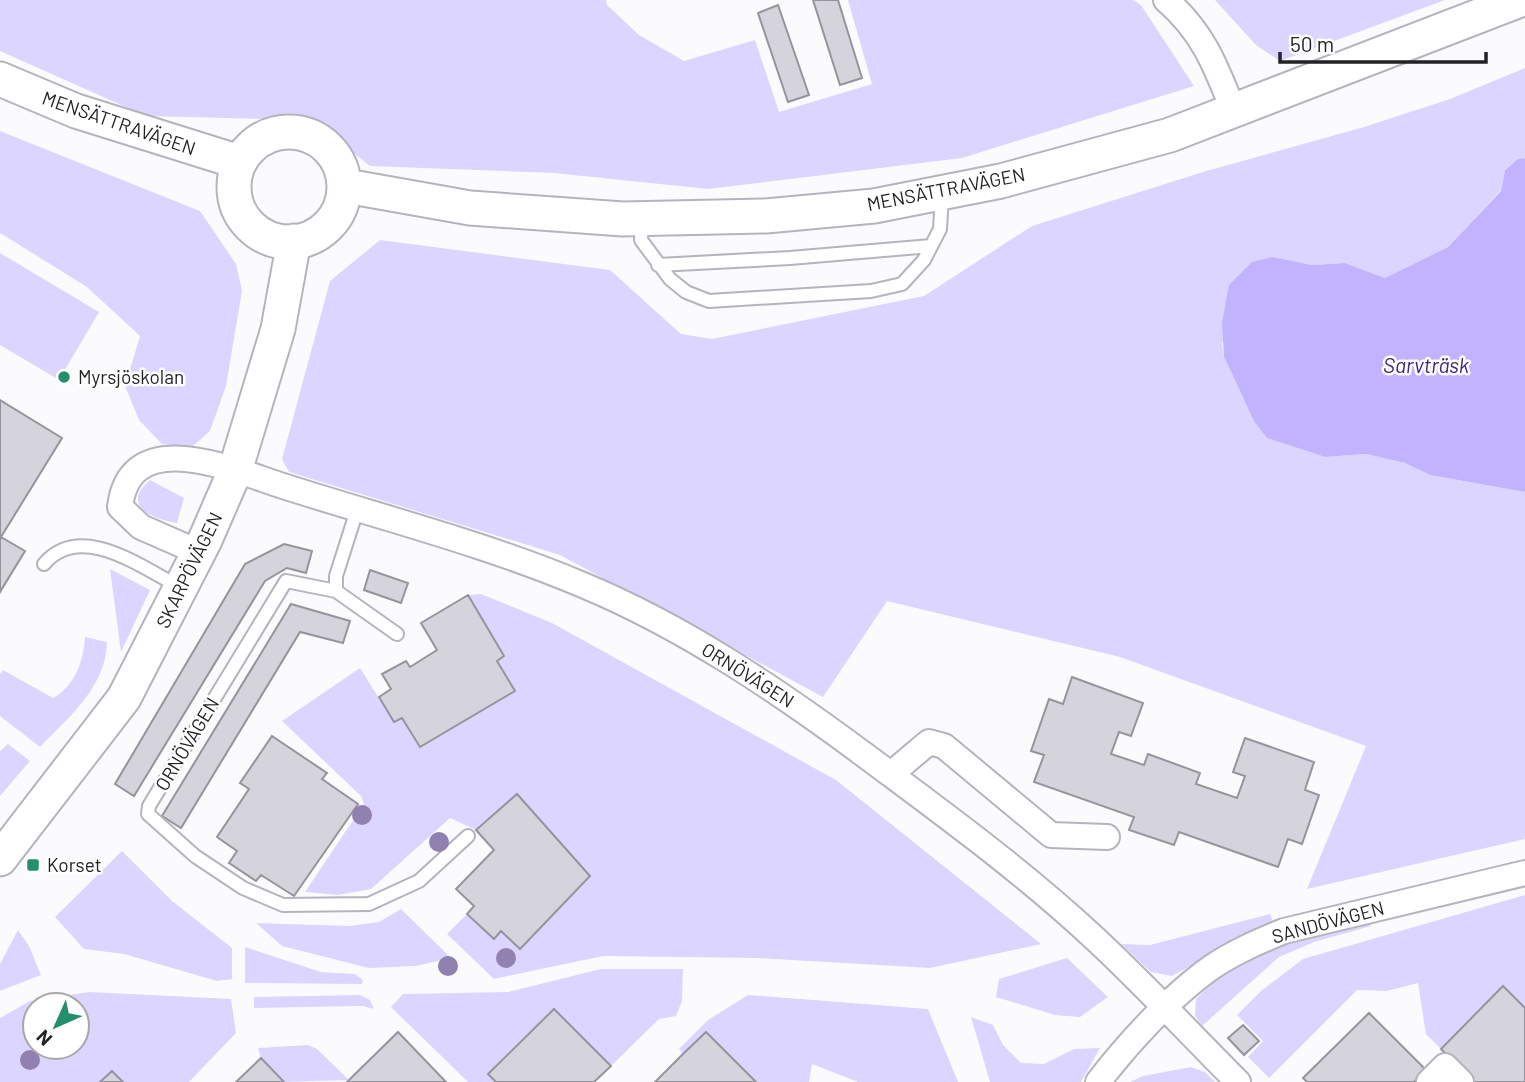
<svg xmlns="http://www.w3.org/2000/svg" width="1525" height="1082" font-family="Barlow,sans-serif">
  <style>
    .green { fill: #dcd5ff; fill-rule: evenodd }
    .water { fill: #c1b3fe }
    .building { fill: #d5d3db; stroke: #95949c; stroke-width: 2 }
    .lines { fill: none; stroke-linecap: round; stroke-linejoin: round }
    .lane-casing { stroke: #b5b4bc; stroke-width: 16 }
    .street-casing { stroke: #b5b4bc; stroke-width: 28 }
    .secondary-casing { stroke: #b5b4bc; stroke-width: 37 }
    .lane { stroke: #fff; stroke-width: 12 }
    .street { stroke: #fff; stroke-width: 24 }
    .secondary { stroke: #fff; stroke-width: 33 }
    .tree { fill: #9181b1 }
    .poi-dot { fill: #258e6b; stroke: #fff; stroke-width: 2.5 }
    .labels { text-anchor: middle; stroke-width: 5; stroke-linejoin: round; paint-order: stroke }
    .street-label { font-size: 19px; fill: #222225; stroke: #fff }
    .poi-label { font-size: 19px; fill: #222225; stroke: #fff; text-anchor: start }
    .water-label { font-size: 21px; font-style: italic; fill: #40257a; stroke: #fff }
  </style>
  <rect width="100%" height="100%" fill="#fbfbfe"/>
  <!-- green -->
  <path class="green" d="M0,0h606l1,5 32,30 45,26 71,-21 24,72 93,-28 -24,-84h285l8,5 53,81 -232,72 -254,31 -154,-16 -184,-7 -44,-35 -57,-12 -123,-3 -146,-65z
    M1215,0h230l-165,61 -24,-16z
    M1525,68v90l-7,1 -13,11 -4,20 -53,57 -63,31 -40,-15 -33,2 -39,-8 -51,86 2,14 20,43 23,38 58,19 41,-3 39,9 25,12 95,17v347l-218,50 59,-143 -246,-89 -233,-56 -64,96 -263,-142 -271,-83 -7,-13 48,-178 50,-41 230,30 71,64 31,5 212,-43 108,-70 171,-54 161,-45 86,-28z
    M0,131l200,80 36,53 6,27 -16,95 -16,45 -18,16 -30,-3 -23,-24 -14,-34 15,-50 -53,-49 -87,-54z
    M0,253l99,59 -40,68 -59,-35z
    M150,480l34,18 -7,25c-25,-4 -57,-18 -27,-43z
    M110,569l40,21 -29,62z
    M481,594l71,29 284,157 205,164 -111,24 -173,-10 -154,-2 -109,23 -47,-45 20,-20 27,25 7,-8 19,18 70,-73 -73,-82 -41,36 -26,-12 -79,71 -33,6 -33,-3 59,-88 -3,-8 -79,-75 78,-53 34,54 8,-4 18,29 94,-56 -17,-30 7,-5 -36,-61z
    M85,637l22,5c-1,45 -38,75 -67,105l-40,-31v-42l3,-4 50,28c21,-11 31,-37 32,-61z
    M8,744l22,17 -30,35v-45z
    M122,851l50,50 60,47v31l-15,2 -93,-27 -40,-5 -29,-32z
    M1525,895v112l-22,-21 -62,63 -15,-15 -8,-51 -31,8 -30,-1 -88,88 -21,-21 15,-16 -26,-26 24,-24 42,-32z
    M401,909l50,49 -35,8 -47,2 -87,-22 -26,-23 94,3 29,-4z
    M1270,914l3,7 -101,55 -21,-4 -30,-28 29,1z
    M1370,920l1,6 -57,16 -35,15 -77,69 -7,-10 1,-17c44,-48 113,-62 174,-79z
    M18,930l11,16 12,29 -41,16v-27z
    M245,947l76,25 34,2 8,6 -1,4 -117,-1z
    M1067,958l41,39 -28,20 -25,-2 -59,-18 3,-18z
    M601,969h82l-1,32 -6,15 -17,3 -48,47 -57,-57 -65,65 7,8h-28l-77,-75 12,-13 105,-2z
    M89,992l142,7 5,34 -47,49h-66l-11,-11 -12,11h-100v-64l30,-17zM35,1005h42v42h-42z
    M360,995l10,5 4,9 -11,-3 -109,2v-11z
    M748,995l180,14 30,73h-100l-46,-18 -3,18h-53l-50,-50 -23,22 -4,-5 29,-29z
    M971,1017l22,8 10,20 18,18 23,1 30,-15 26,-1 -19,34h-91z
    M308,1045l9,4 32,31 -65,2 -23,-24 -3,-10z
    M1191,1067l14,5 10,10h-85l13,-6z"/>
  <!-- water -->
  <path class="water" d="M1525,158v334l-95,-17 -25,-12 -39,-9 -41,3 -58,-19 -13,-17 -30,-64 -2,-34 7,-38 23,-23 21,-5 39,8 33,-2 40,15 63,-31 53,-56 4,-21 13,-11z"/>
  <!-- building -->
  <path class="building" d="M813,0h25l24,78 -22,7z
    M778,5l31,90 -21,7 -30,-89z
    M0,400l62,38 -61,99 24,14 -25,41z
    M284,544l28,7 -6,22 -19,-5 -22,13 -131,215 -19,-12 130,-220z
    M370,570l38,13 -7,20 -37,-13z
    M468,595l36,61 -7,5 18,30 -95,56 -18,-29 -8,4 -15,-25 12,-8 -9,-15 24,-13 4,6 27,-17 -16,-27z
    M291,604l59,17 -7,22 -43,-11 -119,196 -19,-12z
    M1072,677l71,26 -12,33 -12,-4 -8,22 33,11 4,-11 52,19 -4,11 41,14 8,-22 -12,-4 12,-34 69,24 -9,28 14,5 -17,49 -14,-5 -10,28 -99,-35 -5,13 -45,-15 5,-13 -100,-35 10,-27 -13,-4 18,-52 14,5z
    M272,736l55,37 -5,6 36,25 -64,92 -33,-21 -5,6 -27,-18 8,-12 -20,-14 32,-48 -9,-6z
    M517,794l73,82 -70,73 -19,-18 -7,8 -27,-25 7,-8 -18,-17 38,-39 -18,-20z
    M1503,986l22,22v74h-51l-33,-33z
    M554,1009l57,57 -17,16h-98l-8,-8z
    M1369,1013l57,57 -12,12h-107l-4,-4z
    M1243,1025l16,16 -15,14 -16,-17z
    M398,1032l48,50h-99l2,-2z
    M706,1032l50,50h-101l28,-28z
    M261,1058l23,24h-48z
    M112,1071l11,11h-23z"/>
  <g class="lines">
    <!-- lane casing -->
    <g class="lane-casing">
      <path id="lane" d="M642,221l-1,19 29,39 16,13 23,9 162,-10 31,-7 22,-24 16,-31 2,-34
        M658,265l132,-7 141,-12
        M357,510l-21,66v15l-50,-10 -137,225 -1,8 47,42 48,32 40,17 86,-1 50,-23 49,-45
        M44,564c36,-43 97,3 134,22
        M336,591l61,43"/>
    </g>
    <!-- street casing -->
    <g class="street-casing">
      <path id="street" d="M1166,0c38,33 50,67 68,112
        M198,552l-57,-25 -21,-20c10,-84 113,-37 163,-21 100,32 203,58 300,99 103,43 197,107 287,174 75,56 152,112 221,176 51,47 98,98 147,147
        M891,774l38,-32 15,4 107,89 56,2
        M1098,1082c30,-39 74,-87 114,-115 22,-15 48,-26 72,-36l241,-58
        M1429,1082l16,-16 16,16"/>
    </g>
    <!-- secondary casing -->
    <g class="secondary-casing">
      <path id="secondary" d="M0,79l76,32 163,51
        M234 187a55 55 0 1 1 110 0a55 55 0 1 1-110 0Z
        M346,186l124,22 153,11 143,-3 108,-10 127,-25 169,-46 350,-135
        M0,859l124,-161 81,-158 30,-69 43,-142 16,-88"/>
    </g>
    <!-- lane -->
    <use href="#lane" class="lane"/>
    <!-- street -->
    <use href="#street" class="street"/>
    <!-- secondary -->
    <use href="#secondary" class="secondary"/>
  </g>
  <!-- trees -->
  <g class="tree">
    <circle cx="362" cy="815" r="10"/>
    <circle cx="439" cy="842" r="10"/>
    <circle cx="506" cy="958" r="10"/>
    <circle cx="448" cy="966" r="10"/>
    <circle cx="30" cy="1060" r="10"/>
  </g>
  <!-- markers -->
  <g class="poi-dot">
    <circle cx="64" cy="377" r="7"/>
    <rect x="26" y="858" width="14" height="14" rx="3.5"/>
  </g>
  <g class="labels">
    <!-- street labels -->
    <g class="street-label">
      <text transform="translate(119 123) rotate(19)" y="7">MENSÄTTRAVÄGEN</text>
      <text transform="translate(946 189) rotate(-11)" y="7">MENSÄTTRAVÄGEN</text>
      <text transform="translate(189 570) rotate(-64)" y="7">SKARPÖVÄGEN</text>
      <text transform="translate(748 675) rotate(32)" y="7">ORNÖVÄGEN</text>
      <text transform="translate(187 744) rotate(-59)" y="7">ORNÖVÄGEN</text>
      <text transform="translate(1328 922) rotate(-15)" y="7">SANDÖVÄGEN</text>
    </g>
    <!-- poi labels -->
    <g class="poi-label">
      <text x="78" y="384">Myrsjöskolan</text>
      <text x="47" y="872">Korset</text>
    </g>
    <!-- water labels -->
    <g class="water-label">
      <text x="1426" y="373">Sarvträsk</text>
    </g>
  </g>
  <!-- north arrow -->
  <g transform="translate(56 1026) rotate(225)"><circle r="33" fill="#ffffff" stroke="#a7a7a8" stroke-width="2"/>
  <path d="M0-5L12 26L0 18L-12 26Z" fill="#258e6b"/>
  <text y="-10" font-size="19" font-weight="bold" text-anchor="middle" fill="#222225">N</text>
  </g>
  <!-- scale -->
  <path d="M1280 52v10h206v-10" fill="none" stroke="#222225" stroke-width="3.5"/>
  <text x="1290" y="52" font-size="21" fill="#222225" stroke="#ffffff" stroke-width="5" paint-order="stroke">50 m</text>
</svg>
